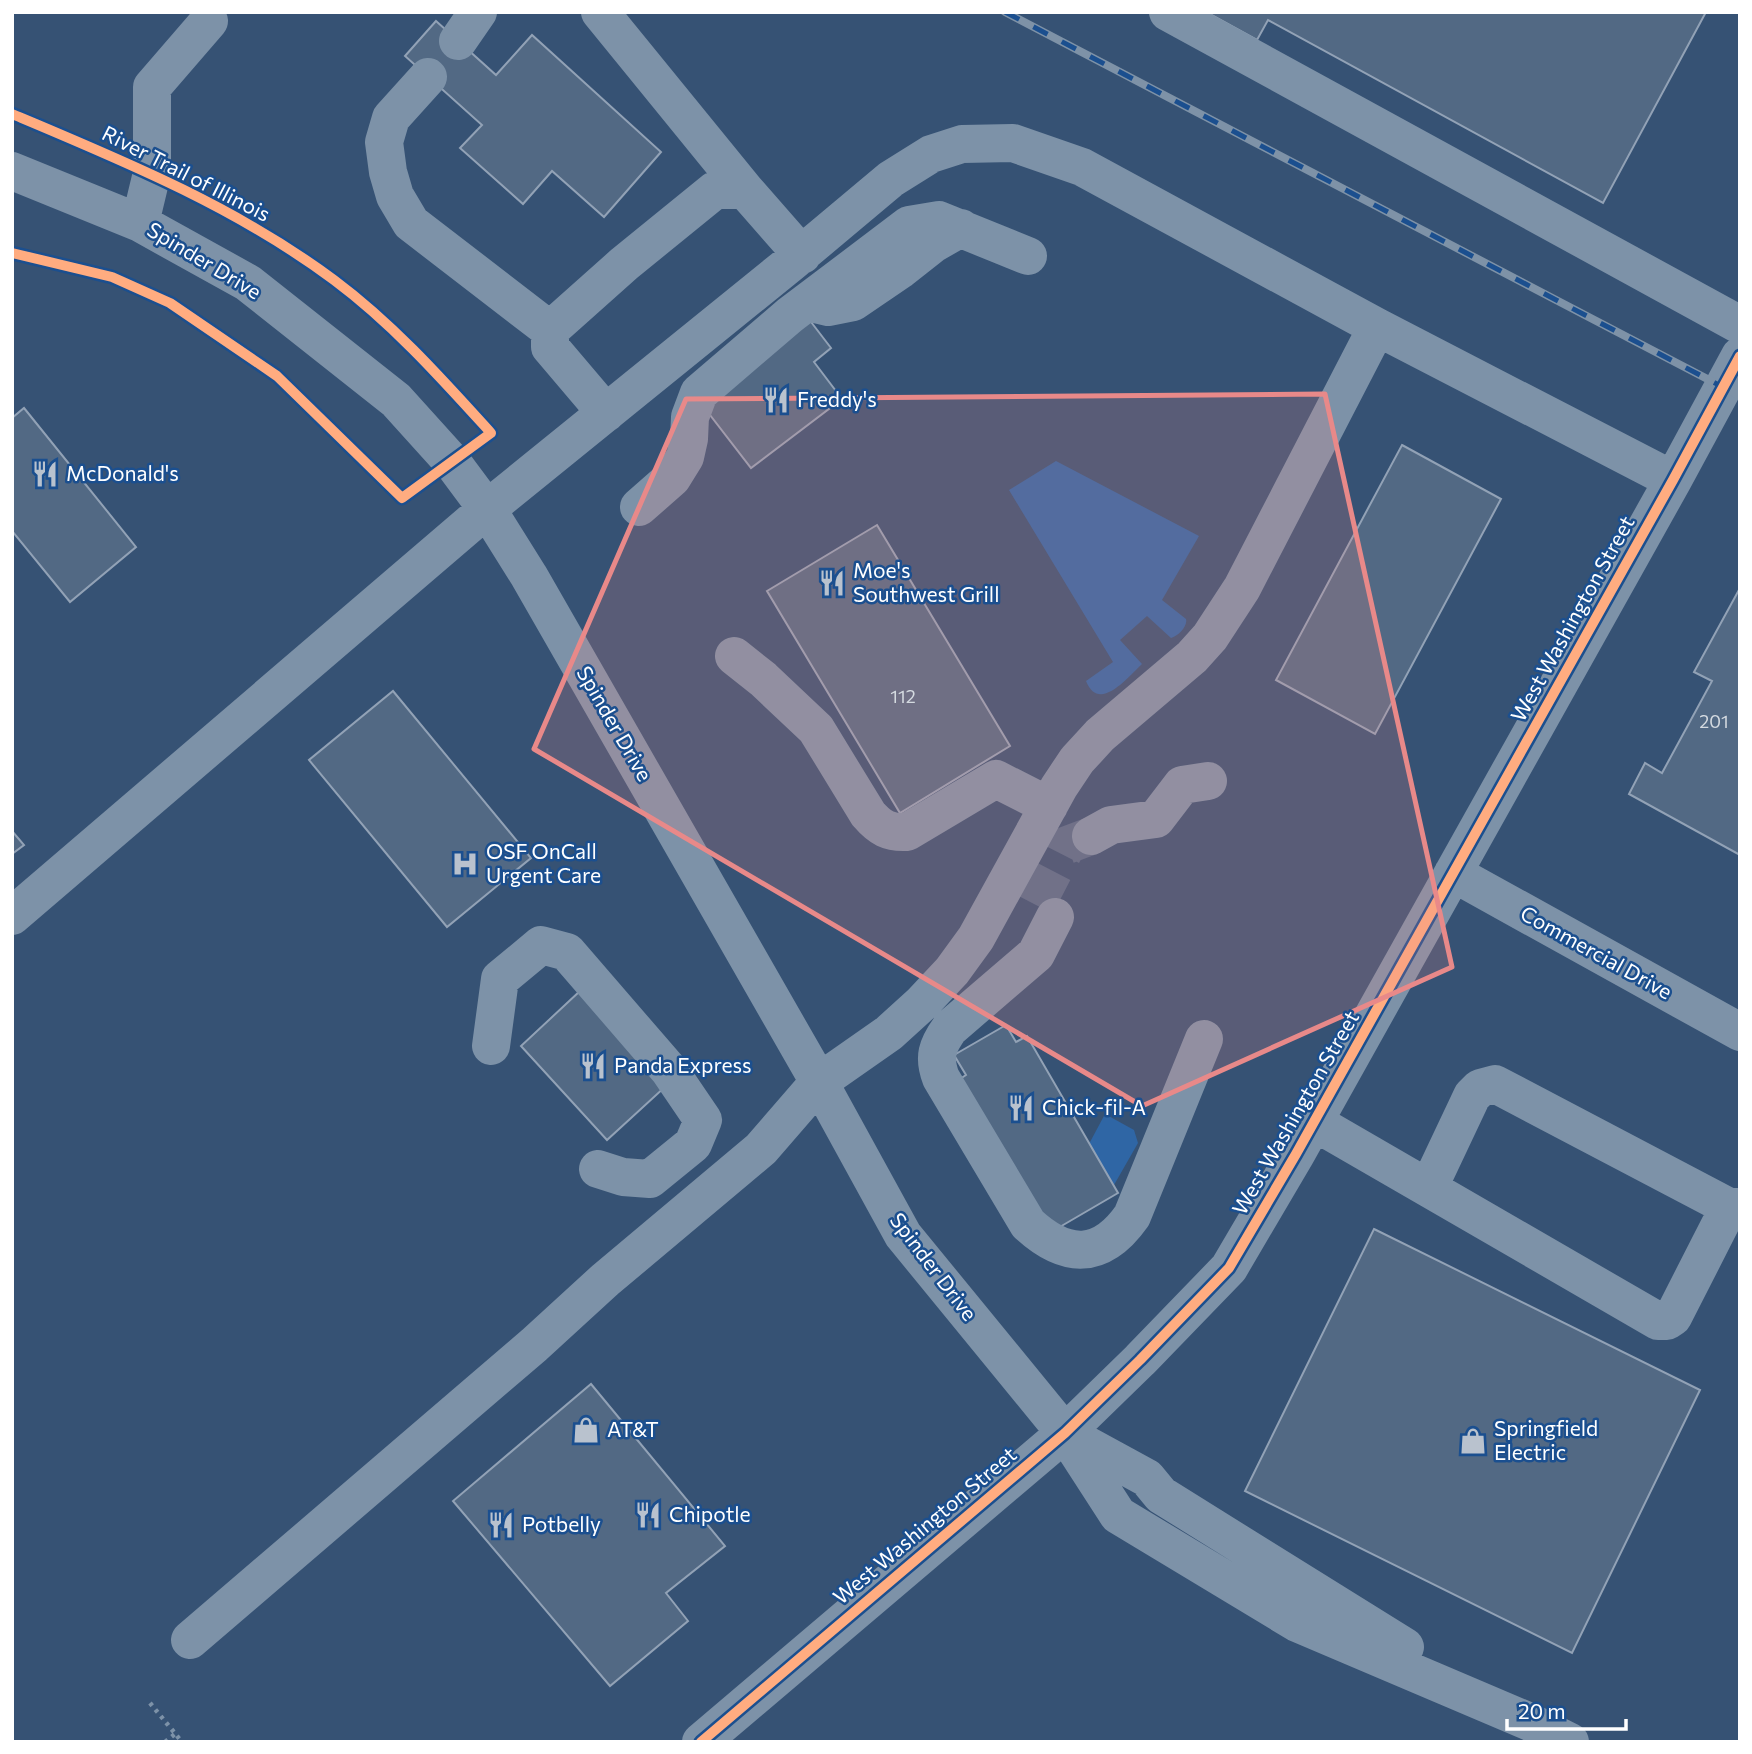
<svg xmlns="http://www.w3.org/2000/svg" width="1752" height="1754" font-family="Commissioner,sans-serif">
  <style>
    .green { fill: #2f66a5 }
    .building { fill: #526984; stroke: #92a2b6; stroke-width: 2 }
    .lines { fill: none; stroke-linecap: round; stroke-linejoin: round }
    .minor-tunnel { stroke: #546c89; stroke-width: 38; stroke-dasharray: 38 19; stroke-linecap: butt }
    .path { stroke: #7d92a8; stroke-width: 4.5; stroke-dasharray: 3.5 5; stroke-linecap: butt }
    .minor { stroke: #7d92a8; stroke-width: 38 }
    .rail-casing { stroke: #7e92a7; stroke-width: 8 }
    .rail { stroke: #1b4f8f; stroke-width: 5; stroke-dasharray: 16; stroke-linecap: butt }
    .cycleway-casing { stroke: #1b4f8f; stroke-width: 15 }
    .cycleway { stroke: #ffac80; stroke-width: 10 }
    .marked { fill: #e88989; fill-opacity: 0.2; stroke: #e88989; stroke-width: 5; stroke-linejoin: round }
    .labels { text-anchor: middle; stroke-width: 5; stroke-linejoin: round; paint-order: stroke }
    .number-label { font-size: 18px; fill: #d4dae0 }
    .street-label { font-size: 21px; fill: #fff; stroke: #1b4f8f }
    .poi-label { font-size: 21px; fill: #fff; stroke: #1b4f8f; text-anchor: start }
  </style>
  <rect width="100%" height="100%" fill="#365274"/>
  <!-- green -->
  <path class="green" d="M1056,461l143,75 -37,64 24,19c2,7 -8,17 -15,19l-24,-22 -27,24 22,24c-13,12 -43,50 -56,17l27,-19 -104,-172z
    M1105,1114l29,16 4,13 -24,42 -25,-41z"/>
  <!-- building -->
  <path class="building" d="M1206,12h500l-103,191 -335,-183 -11,20z
    M436,21l60,54 36,-40 129,117 -57,65 -52,-46 -29,33 -63,-56 22,-23 -77,-69z
    M808,318l23,30 -17,14 28,37 -91,69 -51,-66z
    M24,408l112,139 -66,55 -58,-71v-113z
    M1402,445l99,54 -126,235 -99,-54z
    M877,525l133,221 -110,67 -133,-222z
    M1740,588v267l-111,-61 16,-31 17,10 50,-92 -18,-9z
    M393,691l138,167 -84,69 -138,-167z
    M12,831l12,14 -12,9z
    M580,991l86,95 -59,54 -86,-94z
    M1006,1025l10,17 11,-6 91,157 -72,42 -89,-154 9,-6 -12,-20z
    M1374,1229l326,161 -128,263 -327,-162z
    M591,1384l134,162 -59,47 22,28 -78,65 -157,-185z"/>
  <g class="lines">
    <!-- minor-tunnel -->
    <path class="minor-tunnel" d="M1036,905l31,-60 24,-9"/>
    <!-- path -->
    <path class="path" d="M150,1703l32,39
      M165,1742l10,-8"/>
    <!-- minor -->
    <path class="minor" d="M600,12l145,178
      M1168,12l572,313
      M458,41l20,-29
      M428,77l-37,41 -7,24 4,30 7,24 16,27 139,107
      M12,171l128,52 108,60 148,117 56,62 35,47 42,67 290,506 84,153 162,198 53,82 179,108 233,99 40,20
      M140,223l12,-50v-86l57,-66
      M807,302l21,5 25,-5 47,-32 33,-26 28,-16
      M606,413l-56,-66v-17l74,-66 91,-74h30l57,65
      M639,507l33,-29 13,-21 4,-18 1,-22 9,-24 91,-78 119,-90 30,-5 89,36
      M734,656l29,23 53,50 52,85c12,14 21,19 39,18l89,-53 53,27
      M1091,836l20,-11 45,-6 26,-34 26,-4
      M1453,873l287,159
      M12,916l475,-407 305,-247 99,-83 40,-25 31,-10 51,-1 69,24 295,160 296,153
      M1055,917l-19,37 -86,74c-13,18 -17,29 -9,50l87,146c38,35 73,36 104,-8l72,-177
      M491,1046l9,-67 41,-34 26,7 102,118 34,50 -10,24 -43,35 -27,-2 -25,-8
      M1314,1122l344,199h9l6,-4 56,-110h11
      M1429,1187l43,-91 8,-8 15,-4 234,123
      M1070,1436l77,42 14,17 244,152
      M190,1640l344,-295 71,-65 156,-131 58,-67 70,-49 33,-30 30,-32 24,-33 83,-151 18,-27 23,-25 92,-78 18,-20 32,-49 135,-261
      M701,1742l364,-309 75,-73 89,-92 67,-114 377,-674 67,-124"/>
    <!-- rail casing -->
    <g class="rail-casing">
      <path id="rail" d="M1005,12l735,384"/>
    </g>
    <!-- rail -->
    <use href="#rail" class="rail"/>
    <!-- cycleway casing -->
    <g class="cycleway-casing">
      <path id="cycleway" d="M12,114c112,47 224,93 322,166 59,44 108,99 157,153l-89,65 -125,-122 -107,-73 -58,-26 -100,-24
        M701,1742l364,-309 75,-73 89,-92 67,-114 377,-674 67,-124"/>
    </g>
    <!-- cycleway -->
    <use href="#cycleway" class="cycleway"/>
  </g>
  <!-- marked area -->
  <path class="marked" d="M1325,394l127,573 -310,139 -608,-357 152,-350z"/>
  <!-- icons -->
  <defs>
    <g id="restaurant-bare" transform="scale(2.1)"><path d="M-5-6h1v4h1v-4h1v4h1v-4h1v5L-1.5 .5V6h-2V.5L-5-1ZM5-6V6H3V1.5H1.5Q1.5-4 5-6Z" fill="#b9c2ce" stroke="#1b4f8f" stroke-width="2.5" paint-order="stroke"/></g>
    <g id="hospital-bare" transform="scale(2.1)"><path d="M-5-5h3v3.5h4V-5h3V5h-3V1.5h-4V5h-3Z" fill="#b9c2ce" stroke="#1b4f8f" stroke-width="2.5" paint-order="stroke"/></g>
    <g id="shop-bare" transform="scale(2.1)"><path d="M-5-2.5h2.3a2.7 3.5 0 0 1 5.4 0H5L5.5 6h-11ZM-1.5-2.5h3a1.5 2.3 0 0 0-3 0Z" fill="#b9c2ce" stroke="#1b4f8f" stroke-width="2.5" paint-order="stroke"/></g>
  </defs>
  <g fill-rule="evenodd">
    <use href="#restaurant-bare" x="776" y="400"/>
    <use href="#restaurant-bare" x="45" y="474"/>
    <use href="#restaurant-bare" x="832" y="583"/>
    <use href="#hospital-bare" x="465" y="864"/>
    <use href="#restaurant-bare" x="593" y="1066"/>
    <use href="#restaurant-bare" x="1021" y="1108"/>
    <use href="#shop-bare" x="586" y="1430"/>
    <use href="#shop-bare" x="1473" y="1441"/>
    <use href="#restaurant-bare" x="648" y="1515"/>
    <use href="#restaurant-bare" x="501" y="1525"/>
  </g>
  <g class="labels">
    <!-- number labels -->
    <g class="number-label">
      <text x="903" y="703">112</text>
      <text x="1714" y="728">201</text>
    </g>
    <!-- street labels -->
    <g class="street-label">
      <text transform="translate(186 174) rotate(27)" y="7">River Trail of Illinois</text>
      <text transform="translate(204 261) rotate(31)" y="7">Spinder Drive</text>
      <text transform="translate(1573 619) rotate(-61)" y="7">West Washington Street</text>
      <text transform="translate(614 724) rotate(60)" y="7">Spinder Drive</text>
      <text transform="translate(1596 953) rotate(29)" y="7">Commercial Drive</text>
      <text transform="translate(1296 1113) rotate(-60)" y="7">West Washington Street</text>
      <text transform="translate(933 1267) rotate(53)" y="7">Spinder Drive</text>
      <text transform="translate(925 1526) rotate(-40)" y="7">West Washington Street</text>
    </g>
    <!-- poi labels -->
    <g class="poi-label">
      <text x="797" y="407">Freddy's</text>
      <text x="66" y="481">McDonald's</text>
      <text x="853" y="578">Moe's<tspan x="853" dy="24">Southwest Grill</tspan></text>
      <text x="486" y="859">OSF OnCall<tspan x="486" dy="24">Urgent Care</tspan></text>
      <text x="614" y="1073">Panda Express</text>
      <text x="1042" y="1115">Chick-fil-A</text>
      <text x="1494" y="1436">Springfield<tspan x="1494" dy="24">Electric</tspan></text>
      <text x="607" y="1437">AT&amp;T</text>
      <text x="669" y="1522">Chipotle</text>
      <text x="522" y="1532">Potbelly</text>
    </g>
  </g>
  <!-- border -->
  <rect width="1752" height="1754" fill="none" stroke="#ffffff" stroke-width="28"/>
  <!-- scale -->
  <path d="M1507 1719v10h119v-10" fill="none" stroke="#ffffff" stroke-width="3.5"/>
  <text x="1518" y="1719" font-size="21" fill="#ffffff" stroke="#1b4f8f" stroke-width="5" paint-order="stroke">20 m</text>
</svg>
